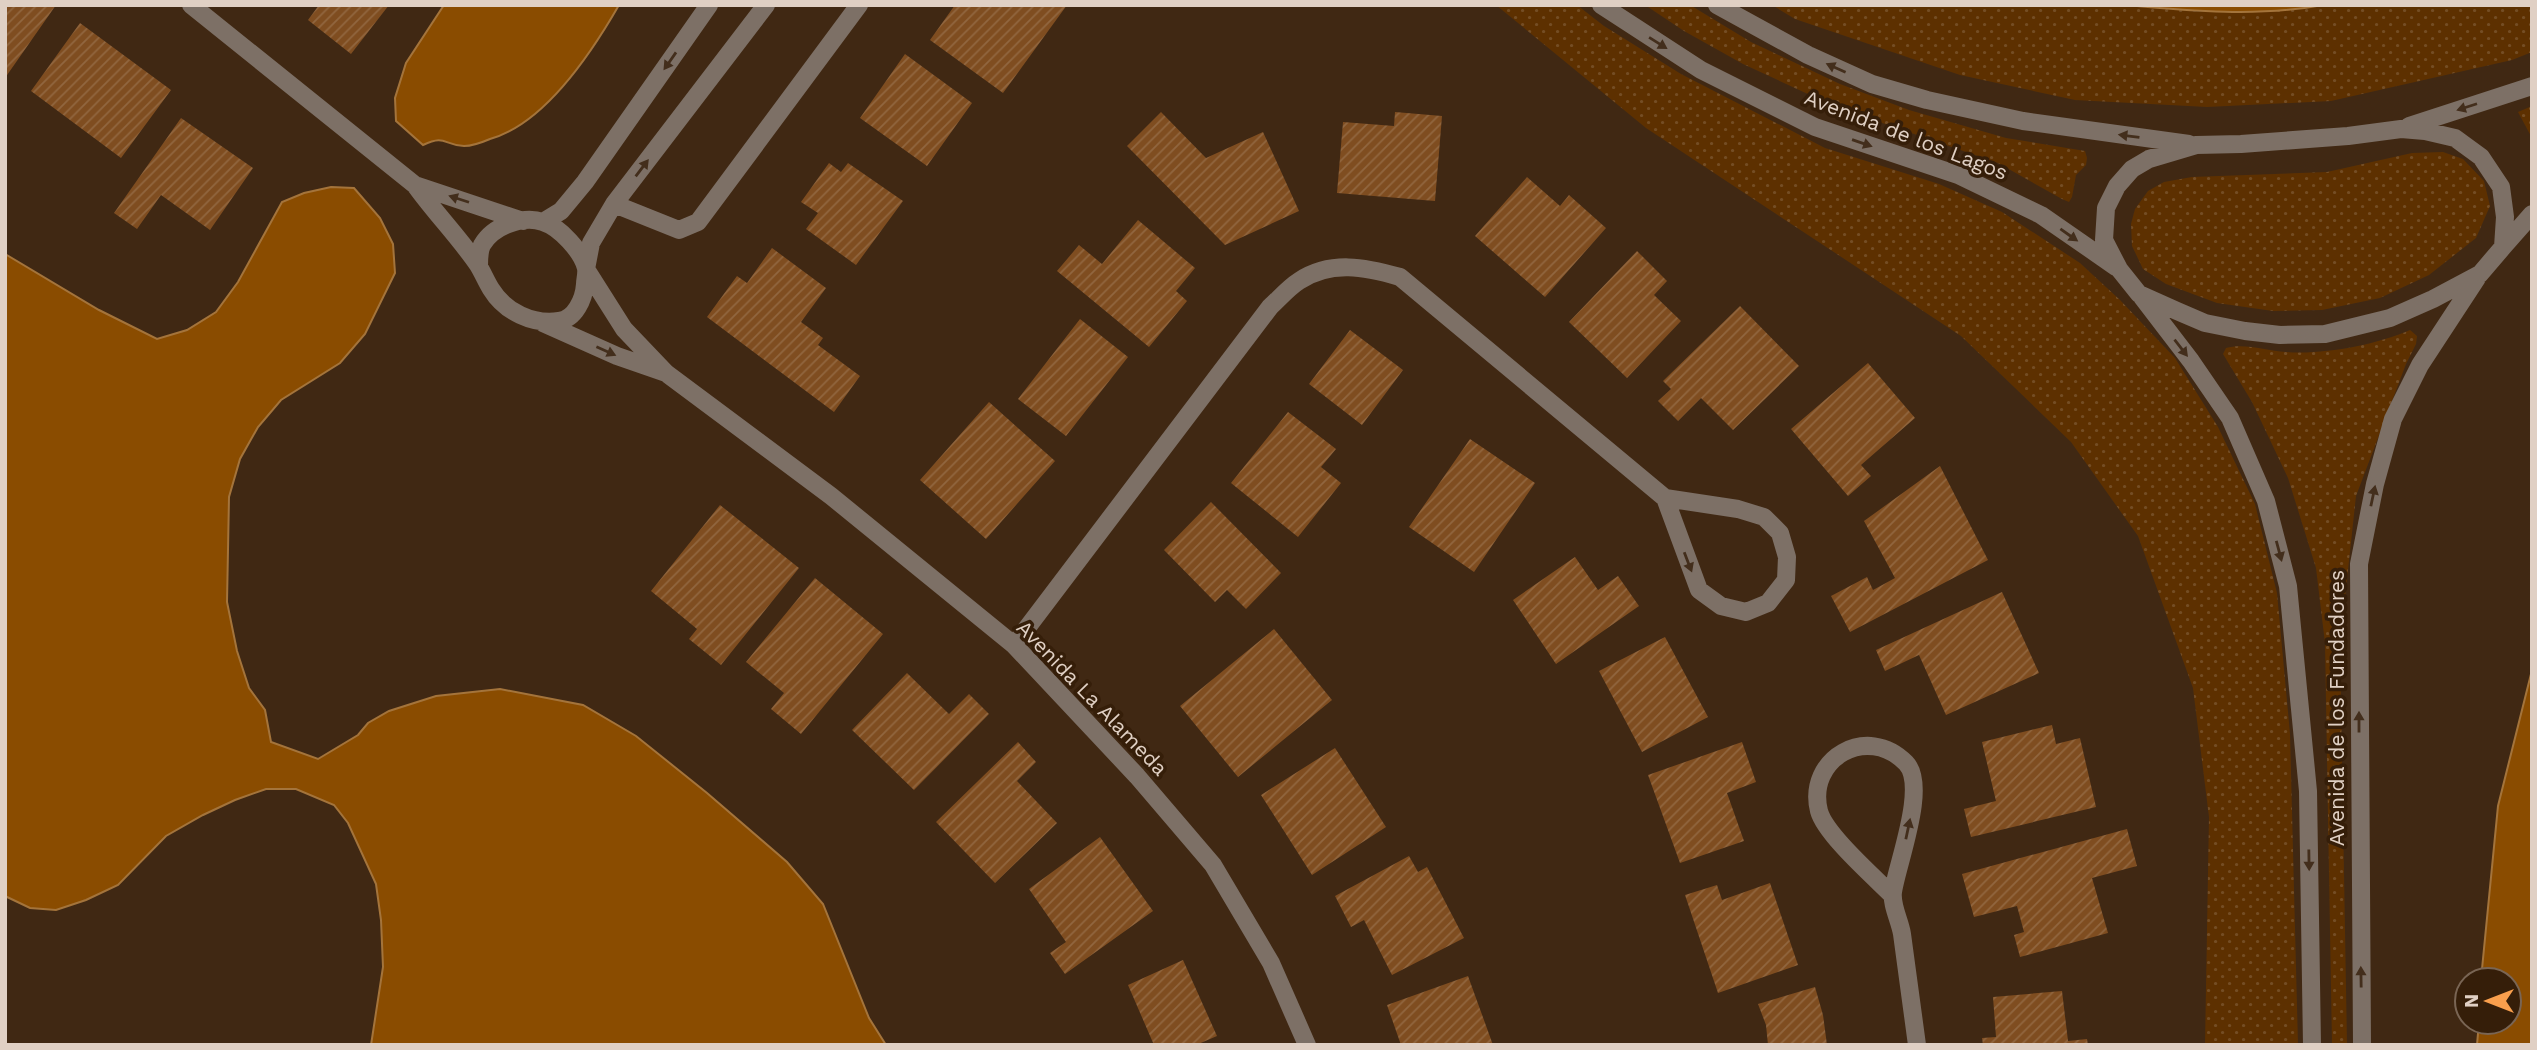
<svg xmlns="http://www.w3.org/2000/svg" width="2537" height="1050" font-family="'Work Sans',sans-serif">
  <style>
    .green { fill: url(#green-dots) }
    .water { fill: #8a4c00; stroke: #a4743b; stroke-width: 2 }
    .building { fill: url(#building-hatch) }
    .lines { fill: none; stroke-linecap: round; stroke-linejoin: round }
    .minor { stroke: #7d7066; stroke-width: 18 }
    .oneway { fill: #432e1c }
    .labels { text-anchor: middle; stroke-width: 7; stroke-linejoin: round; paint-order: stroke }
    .street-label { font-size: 21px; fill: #e0d0c4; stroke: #351e09 }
  </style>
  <defs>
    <pattern id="green-dots" width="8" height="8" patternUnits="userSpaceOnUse" patternTransform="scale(1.75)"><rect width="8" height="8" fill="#5d3000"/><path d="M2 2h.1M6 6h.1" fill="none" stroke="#744d24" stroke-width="1.8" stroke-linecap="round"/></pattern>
    <pattern id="building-hatch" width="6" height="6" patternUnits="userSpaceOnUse" patternTransform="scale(1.75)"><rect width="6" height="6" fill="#7f4d20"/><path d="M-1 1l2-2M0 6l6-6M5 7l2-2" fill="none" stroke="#91663f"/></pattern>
  </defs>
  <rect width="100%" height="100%" fill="#402813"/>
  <!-- green -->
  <path class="green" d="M1496,5h81l27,21 77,48 144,74 114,36 63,28 78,51 40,37 55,58 43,69 37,77 22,89 13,141 8,311h-93l4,-228 -16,-129 -55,-152 -67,-94 -110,-106 -315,-208z
    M1645,5h45l61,37 89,42 69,26 97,28 79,13 2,7 -1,7 -10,10 -4,22 -3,5 -7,-3 -64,-36 -162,-56 -93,-43 -59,-33z
    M1772,5h354l74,7 101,-3 22,-4h209v47l-20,8 -181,41 -124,6 -132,-7 -115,-25 -165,-56z
    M2532,106v32l-14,-26z
    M2443,152l20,7 21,22 6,25 -14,32 -47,37 -49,23 -58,12 -49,1 -56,-8 -51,-19 -23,-15 -11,-23 -1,-22 4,-15 13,-18 16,-9 28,-5 135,-5 85,-19z
    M2410,330l7,6 -1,8 -10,20 -50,132 -16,148 7,401h-15l-7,-402 -9,-75 -28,-90 -36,-76 -29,-48 3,-6c19,-5 40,3 60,4 36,3 90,-7 124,-22z"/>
  <!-- water -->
  <path class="water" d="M444,5h175c-27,47 -75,119 -129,134 -7,3 -19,7 -26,7 -21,-1 -18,-12 -41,-1l-27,-24 -1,-23 11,-35z
    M2127,5h196c-63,12 -133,6 -196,0z
    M331,187l23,1 26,30 13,26 2,29 -30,61 -25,29 -59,37 -23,27 -18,32 -11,38 -2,105 10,49 12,37 16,22 6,32 47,17 40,-24 10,-12 21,-12 47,-15 64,-7 83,16 53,31 71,57 80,69 36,42 46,114 17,27h-515l12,-78 -2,-47 -5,-36 -28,-61 -14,-18 -38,-16h-30l-31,11 -32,15 -37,21 -48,49 -32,15 -30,10 -26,-2 -25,-12v-642l94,56 58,29 30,-9 29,-18 22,-30 44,-80 22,-9z
    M2532,670v375h-55l2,-23h30v-42h-28l1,-11 16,-163z"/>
  <!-- building -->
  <path class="building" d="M5,5h51l-51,73z
    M319,5h70l-38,49 -43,-34z
    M955,5h112l-64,88 -73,-53z
    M80,23l91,67 -50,68 -90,-67z
    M905,54l67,49 -45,63 -67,-48z
    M1161,112l45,46 57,-26 36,79 -74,34 -98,-99z
    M1395,112l47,4 -7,85 -98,-8 6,-71 51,4z
    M181,118l72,50 -43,62 -49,-35 -24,34 -23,-16z
    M829,163l12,9 7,-9 55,38 -47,64 -50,-36 12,-16 -17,-11z
    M1527,177l33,29 9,-11 37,33 -61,69 -70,-61z
    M1138,220l57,48 -19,23 11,10 -38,46 -92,-76 22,-26 23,19z
    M772,248l54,40 -25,34 22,16 -5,7 42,31 -26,36 -127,-95 30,-41 10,7z
    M1637,251l30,30 -13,14 27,26 -54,57 -58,-56z
    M1740,306l59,60 -66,64 -32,-32 -23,23 -20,-20 13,-12 -8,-8z
    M1080,319l48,38 -62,79 -48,-37z
    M1350,330l53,40 -41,55 -53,-41z
    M1868,363l47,55 -54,47 10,11 -23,20 -57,-67z
    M989,402l66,59 -69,78 -66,-59z
    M1288,412l48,37 -15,18 20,16 -43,54 -67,-54z
    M1470,439l65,44 -61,89 -65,-45z
    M1940,466l48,94 -138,72 -19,-36 36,-19 6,13 22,-12 -31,-57z
    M1211,502l70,71 -35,36 -19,-19 -12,12 -51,-52z
    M720,505l79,63 -78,97 -32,-26 8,-10 -46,-38z
    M1575,557l23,33 20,-14 21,30 -83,58 -43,-64z
    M815,578l68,56 -82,100 -30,-25 13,-16 -38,-31z
    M2002,592l37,81 -93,42 -27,-60 -34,16 -9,-21z
    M1274,629l58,71 -94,77 -58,-71z
    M1665,637l43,80 -66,35 -43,-81z
    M907,673l42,41 20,-20 20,20 -75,76 -62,-60z
    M2052,725l4,19 24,-6 16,69 -125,30 -7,-28 32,-8 -14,-59z
    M1018,742l18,20 -19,19 40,42 -62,60 -59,-61z
    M1742,742l14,40 -29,11 17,48 -64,22 -32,-88z
    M1335,748l51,79 -74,48 -51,-80z
    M2127,829l10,37 -45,12 16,55 -88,24 -6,-22 10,-3 -7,-26 -43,11 -12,-43z
    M1100,837l53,74 -88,63 -15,-21 16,-11 -37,-53z
    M1409,856l9,16 9,-5 37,71 -72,37 -28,-55 -13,7 -16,-31z
    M1770,883l28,82 -80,28 -33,-98 32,-10 5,15z
    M1183,960l34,76 -21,9h-42l-26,-60z
    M1468,976l25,69h-92l-14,-40z
    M1815,987l8,28 4,30h-59l-2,-20 -8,-21z
    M2062,991l6,50 19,-2 1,6h-105l-1,-7 14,-1 -3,-40z"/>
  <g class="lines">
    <!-- minor -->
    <path class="minor" d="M191,5l224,180
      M1601,5l100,65 114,57 143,48 83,40 75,52
      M1717,5l91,50 64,29 55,16 96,21 166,23
      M2409,126l123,-40
      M614,204l65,26 19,-8 161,-217
      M543,222l18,-11 24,-29 124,-177
      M2503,247l2,-30 -4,-30 -20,-30 -26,-19 -30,-7 -24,-2 -53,7 -107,8 -45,1 -47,14 -17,10 -15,17 -11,22 -2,32 15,29 20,25 38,17 28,12 40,8 35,4 45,-1 65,-16 43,-19 47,-25 23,-27 29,-33
      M479,266c0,-7 0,-15 3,-21 11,-19 41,-30 61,-23 17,5 39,30 43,46 1,5 -1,12 -1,16 -1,15 -10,35 -26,37 -26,4 -54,-9 -68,-32 -5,-8 -8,-16 -13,-24 -19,-28 -43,-52 -63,-80l108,36
      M2142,297l49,64 39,57 36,83 22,85 20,205 4,254
      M543,323l74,33 49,17 -42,-44 -38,-60 5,-26 23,-39 152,-199
      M666,373l165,123 183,149 123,131 76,89 58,98 36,82
      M1014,645l256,-338c9,-8 18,-19 29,-26 32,-21 66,-14 101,-4l265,221 34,92 22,16 25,6 22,-9 18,-23 1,-23 -7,-24 -16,-16 -26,-8 -73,-11
      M1892,895c-18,-18 -67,-61 -73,-84 -13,-52 48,-88 87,-48 22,23 -9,101 -13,129 -2,13 7,29 9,42 5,37 10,74 15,111
      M2362,1045l-3,-481 16,-80 18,-65 27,-54 57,-87"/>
  </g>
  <!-- one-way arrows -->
  <defs><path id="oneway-solid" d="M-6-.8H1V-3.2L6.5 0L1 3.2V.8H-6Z" transform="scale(1.75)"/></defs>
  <g class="oneway">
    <use href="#oneway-solid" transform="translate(1658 43) rotate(32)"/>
    <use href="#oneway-solid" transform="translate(670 61) rotate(125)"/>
    <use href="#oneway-solid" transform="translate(1836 68) rotate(-156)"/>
    <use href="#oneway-solid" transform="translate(2467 107) rotate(162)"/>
    <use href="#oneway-solid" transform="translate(2129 136) rotate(-173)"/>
    <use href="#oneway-solid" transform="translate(1862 143) rotate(19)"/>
    <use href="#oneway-solid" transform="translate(642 168) rotate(-53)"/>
    <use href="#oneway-solid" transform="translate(459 199) rotate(-162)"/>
    <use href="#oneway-solid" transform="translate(2069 235) rotate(35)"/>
    <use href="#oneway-solid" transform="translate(2181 348) rotate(52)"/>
    <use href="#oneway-solid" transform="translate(606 351) rotate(24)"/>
    <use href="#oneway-solid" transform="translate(2373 496) rotate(-78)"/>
    <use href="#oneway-solid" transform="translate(2279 551) rotate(75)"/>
    <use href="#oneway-solid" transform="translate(1688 562) rotate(69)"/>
    <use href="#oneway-solid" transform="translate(2359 722) rotate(-90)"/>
    <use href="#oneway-solid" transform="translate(1908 829) rotate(-78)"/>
    <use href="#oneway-solid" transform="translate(2309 860) rotate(89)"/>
    <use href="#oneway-solid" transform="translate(2361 977) rotate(-91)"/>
  </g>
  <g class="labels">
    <!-- street labels -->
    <g class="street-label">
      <text transform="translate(1906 135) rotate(21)" y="7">Avenida de los Lagos</text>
      <text transform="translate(1092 698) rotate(46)" y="7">Avenida La Alameda</text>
      <text transform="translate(2337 708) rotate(-90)" y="7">Avenida de los Fundadores</text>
    </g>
  </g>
  <!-- border -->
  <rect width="2537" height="1050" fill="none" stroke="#e0d0c4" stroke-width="14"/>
  <!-- north arrow -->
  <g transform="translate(2488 1001) rotate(270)"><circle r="33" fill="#351e09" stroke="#796554" stroke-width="2"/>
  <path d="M0-5L12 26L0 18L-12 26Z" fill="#f99f4d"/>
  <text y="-10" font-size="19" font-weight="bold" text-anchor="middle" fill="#e0d0c4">N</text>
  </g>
</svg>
